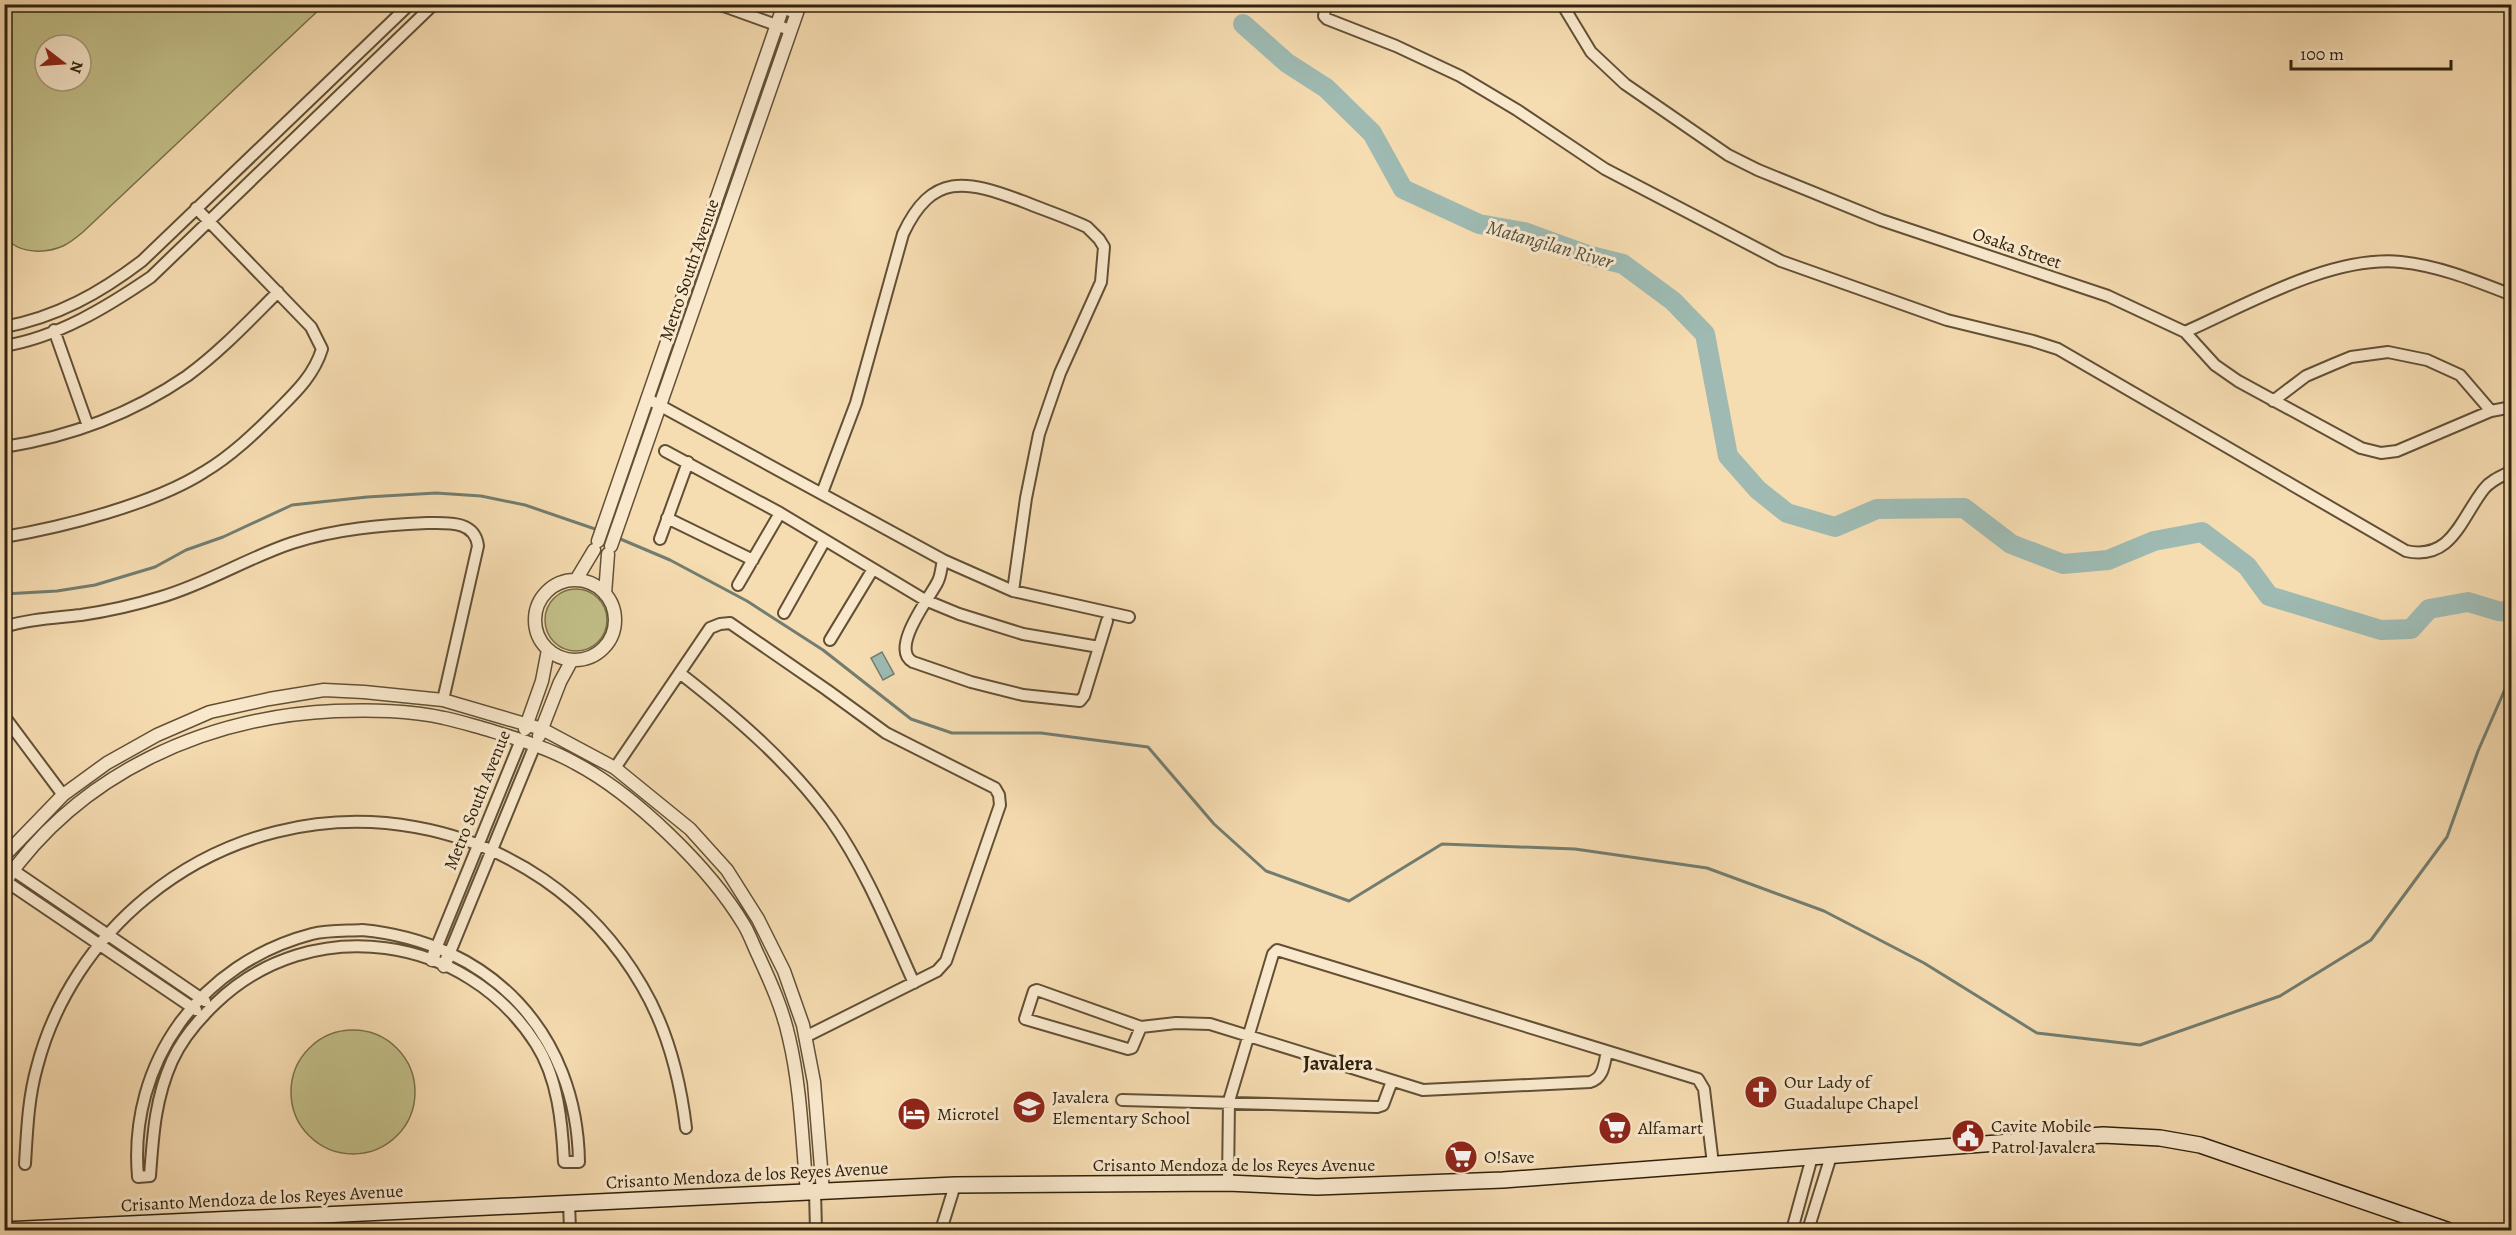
<svg xmlns="http://www.w3.org/2000/svg" width="2516" height="1235" font-family="Alegreya,serif">
  <style>
    .green { fill: #c2bf88; stroke: #79704a; stroke-width: 1.5; fill-rule: evenodd }
    .water { fill: #9ebab2; stroke: #727d70; stroke-width: 1.5 }
    .lines { fill: none; stroke-linecap: round; stroke-linejoin: round }
    .stream { stroke: #727d70; stroke-width: 3 }
    .river { stroke: #9ebab2; stroke-width: 20 }
    .minor-casing { stroke: #625036; stroke-width: 14 }
    .tertiary-casing { stroke: #625036; stroke-width: 15 }
    .secondary-casing { stroke: #30210d; stroke-width: 18 }
    .minor { stroke: #f9e8cc; stroke-width: 10 }
    .tertiary { stroke: #f9e8cc; stroke-width: 12 }
    .secondary { stroke: #f9e8cc; stroke-width: 15 }
    .labels { text-anchor: middle; stroke-width: 6; stroke-linejoin: round; paint-order: stroke }
    .street-label { font-size: 18px; fill: #30210d; stroke: #f9e8cc }
    .poi-label { font-size: 18px; fill: #30210d; stroke: #f9e8cc; text-anchor: start }
    .water-label { font-size: 20px; font-style: italic; fill: #514f3f; stroke: #f9e8cc }
    .quarter-label { font-size: 21px; font-weight: bold; fill: #30210d; stroke: #f9e8cc }
  </style>
  <rect width="100%" height="100%" fill="#f6dcb1"/>
  <filter id="stains"><feTurbulence type="fractalNoise" baseFrequency=".00333" numOctaves="4"/><feColorMatrix values="0 0 0 0 .2 0 0 0 0 .09 0 0 0 0 .02 0 0 0 .5 -.17"/></filter>
  <radialGradient id="worn" r=".72"><stop offset=".6" stop-color="#630" stop-opacity="0"/><stop offset="1" stop-color="#630" stop-opacity=".3"/></radialGradient>
  <!-- green -->
  <path class="green" d="M4,5l1,-1 319,1 -241,227c-6,5 -13,11 -20,14 -18,8 -48,8 -58,-11zM45,45h36v36h-36z
    M545 620a31 31 0 1 1 62 0a31 31 0 1 1-62 0Z
    M291 1092a62 62 0 1 1 124 0a62 62 0 1 1-124 0Z"/>
  <!-- water -->
  <path class="water" d="M882,652l12,22 -11,6 -12,-22z"/>
  <g class="lines">
    <!-- stream -->
    <path class="stream" d="M618,538l52,22 77,41 76,49 88,69 41,14h89l107,14 66,77 52,47 83,30 93,-57 133,5 132,19 117,43 100,52 113,70 103,12 140,-49 91,-56 76,-103 31,-86 34,-78
      M4,594l53,-3 38,-6 60,-18 31,-17 37,-13 69,-32 75,-8 69,-4 45,3 44,9 73,25"/>
    <!-- river -->
    <path class="river" d="M1243,24l44,39 39,25 46,45 31,56 76,35 45,8 63,23 36,9 50,37 32,33 23,122 30,34 29,23 48,14 42,-18 87,-1 47,36 52,20 45,-4 46,-19 48,-9 45,34 22,30 112,34 30,-1 18,-20 39,-7 30,9 14,1"/>
    <!-- minor casing -->
    <g class="minor-casing">
      <path id="minor" d="M718,4l72,26
        M770,4l26,9
        M1326,4l-2,12 3,3 69,27 64,30 57,34 88,59 176,92 166,59 86,21 25,8 348,202c46,10 55,-33 78,-62 7,-9 18,-13 28,-18
        M1562,4l29,48 34,32 103,71 30,15 123,50 227,76 77,36c63,-28 147,-77 216,-70 39,4 75,19 111,33
        M4,327c53,-10 96,-34 138,-66l268,-257
        M54,330l34,96
        M2185,332l30,33 23,16 123,67 20,5 16,-2 94,-40 21,-4
        M4,346c54,-9 103,-39 147,-69l283,-273
        M648,399l295,161 70,31 116,26
        M2273,401l33,-25 28,-12 17,-7 37,-5 39,8 33,15 31,36
        M4,447c65,-10 129,-34 183,-71 33,-24 62,-55 91,-84
        M665,451l115,62 145,87 34,14 64,20 76,13
        M822,493l34,-90 47,-169c29,-62 63,-54 119,-33 22,9 44,16 65,26l12,12 5,8 -3,35 -41,91 -21,61 -13,64 -13,93
        M667,518l86,42
        M4,537c59,-10 150,-33 200,-65 27,-16 51,-39 73,-61 19,-19 37,-36 45,-62l-11,-22 -115,-119
        M660,539l28,-77
        M943,560c-2,8 -2,17 -6,23 -7,14 -48,66 -24,79l58,20 52,13 57,6 4,-5 23,-75
        M738,585l42,-72
        M784,613l41,-73
        M4,627c25,-8 51,-9 77,-12 27,-4 54,-10 80,-18 45,-13 86,-39 131,-54 43,-14 90,-18 135,-20 20,0 48,-3 51,23l-35,154
        M830,640l43,-71
        M681,674c55,43 109,89 150,146 35,50 58,108 83,163
        M4,716l59,79
        M615,768l95,-140 10,-4 10,-1 97,67 59,43 109,55 4,7 1,10 -54,156 -9,10 -132,66
        M4,864l201,137
        M4,880l192,130
        M362,930c128,12 215,103 217,232h-15c-2,-39 -6,-84 -28,-118 -70,-110 -225,-132 -320,-41 -17,16 -34,36 -44,58 -17,38 -19,74 -22,115l-12,1c-10,-115 63,-214 174,-243 16,-4 34,-3 50,-4z
        M437,946l84,-206
        M450,952l85,-207
        M1141,1027l-9,21 -4,1 -103,-30 9,-28 3,-1 104,37 35,-4 34,1 213,66 167,-8c14,-4 14,-18 17,-31
        M1122,1100l255,7 6,-2 9,-24
        M25,1164c2,-32 3,-65 12,-97 17,-66 57,-127 110,-170 158,-129 393,-87 495,89 26,44 38,92 44,142
        M1228,1183l1,-82 44,-147 4,-4 421,129 6,10 9,75
        M815,1192l1,38
        M569,1203l1,27
        M941,1230l14,-45
        M1792,1230l20,-73
        M1808,1230l23,-74"/>
    </g>
    <!-- tertiary casing -->
    <g class="tertiary-casing">
      <path id="tertiary" d="M598,541l186,-537
        M611,546l189,-542
        M576,580l18,-30
        M535 620a40 40 0 1 1 80 0a40 40 0 1 1-80 0Z
        M605,594l3,-40
        M525,729l17,-48 6,-31
        M539,736l21,-54 12,-22
        M4,856l59,-61 44,-32 50,-28 53,-23 59,-13 55,-9 40,2 79,8 99,29 73,39 75,61 37,41 31,49 26,52 19,54 11,57 9,110
        M4,883c76,-110 201,-166 331,-172 36,-1 74,-1 109,7 15,3 30,8 45,12 29,9 59,18 86,33 59,31 135,105 169,162 6,10 10,22 15,32 12,26 24,53 30,81 12,50 13,103 18,154
        M432,960l5,-14
        M444,966l6,-14"/>
    </g>
    <!-- secondary casing -->
    <g class="secondary-casing">
      <path id="secondary" d="M4,1230l951,-45 273,-2 89,4 186,-7 600,-45 57,3 40,7 247,85"/>
    </g>
    <!-- minor -->
    <use href="#minor" class="minor"/>
    <!-- tertiary -->
    <use href="#tertiary" class="tertiary"/>
    <!-- secondary -->
    <use href="#secondary" class="secondary"/>
  </g>
  <!-- icons -->
  <defs>
    <g id="church-disc" transform="scale(1.725)"><circle r="9.5" fill="#8f2418" stroke="#f9e8cc"/><path d="M-1.2-6h2.4v3.5h3.3v2.4h-3.3V6h-2.4V-.1h-3.3v-2.4h3.3Z" fill="#fff"/></g>
    <g id="school-disc" transform="scale(1.725)"><circle r="9.5" fill="#8f2418" stroke="#f9e8cc"/><path d="M0-5L7-2L0 1L-7-2ZM-4 1L0 2.5L4 1V4Q0 6-4 4Z" fill="#fff"/></g>
    <g id="hotel-disc" transform="scale(1.725)"><circle r="9.5" fill="#8f2418" stroke="#f9e8cc"/><path d="M-6-4.5h1.5V1H6V5H4.5V3h-9V5H-6ZM-4 0a1.8 1.8 0 1 1 3.6 0ZM.5 0V-2.5h3Q6-2.5 6 0Z" fill="#fff"/></g>
    <g id="supermarket-disc" transform="scale(1.725)"><circle r="9.5" fill="#8f2418" stroke="#f9e8cc"/><path d="M-6-5.5h2.5l.6 2H6L4.5 2H-2.5L-4.4-4H-6ZM-1.5 3.2a1.3 1.3 0 1 0 .1 0ZM3 3.2a1.3 1.3 0 1 0 .1 0Z" fill="#fff"/></g>
    <g id="civic-disc" transform="scale(1.725)"><circle r="9.5" fill="#8f2418" stroke="#f9e8cc"/><path d="M-.6-6.5H3V-4.5H.6V-3L4-1V1h2V6H-6V1h2V-1L-.6-3ZM-1.2 2.5V6h2.4V2.5Z" fill="#fff"/></g>
  </defs>
  <g fill-rule="evenodd">
    <use href="#church-disc" x="1761" y="1092"/>
    <use href="#school-disc" x="1029" y="1107"/>
    <use href="#hotel-disc" x="914" y="1114"/>
    <use href="#supermarket-disc" x="1615" y="1128"/>
    <use href="#civic-disc" x="1968" y="1136"/>
    <use href="#supermarket-disc" x="1461" y="1157"/>
  </g>
  <g class="labels">
    <!-- street labels -->
    <g class="street-label">
      <text transform="translate(2017 248) rotate(19)" y="6">Osaka Street</text>
      <text transform="translate(689 270) rotate(-71)" y="6">Metro South Avenue</text>
      <text transform="translate(477 800) rotate(-68)" y="6">Metro South Avenue</text>
      <text x="1234" y="1171">Crisanto Mendoza de los Reyes Avenue</text>
      <text transform="translate(747 1175) rotate(-3)" y="6">Crisanto Mendoza de los Reyes Avenue</text>
      <text transform="translate(262 1198) rotate(-3)" y="6">Crisanto Mendoza de los Reyes Avenue</text>
    </g>
    <!-- poi labels -->
    <g class="poi-label">
      <text x="1784" y="1088">Our Lady of<tspan x="1784" dy="21">Guadalupe Chapel</tspan></text>
      <text x="1052" y="1103">Javalera<tspan x="1052" dy="21">Elementary School</tspan></text>
      <text x="937" y="1120">Microtel</text>
      <text x="1991" y="1132">Cavite Mobile<tspan x="1991" dy="21">Patrol Javalera</tspan></text>
      <text x="1638" y="1134">Alfamart</text>
      <text x="1484" y="1163">O!Save</text>
    </g>
    <!-- water labels -->
    <g class="water-label">
      <text transform="translate(1550 244) rotate(16)" y="7">Matangilan River</text>
    </g>
    <!-- quarter labels -->
    <g class="quarter-label">
      <text x="1338" y="1070">Javalera</text>
    </g>
  </g>
  <!-- margin -->
  <rect width="2516" height="1235" fill="none" stroke="#f6dcb1" stroke-width="24"/>
  <rect x="6" y="6" width="2504" height="1223" fill="none" stroke="#30210d" stroke-width="3"/>
  <rect x="12" y="12" width="2492" height="1211" fill="none" stroke="#30210d" stroke-width="1.5"/>
  <!-- north arrow -->
  <g transform="translate(63 63) rotate(107)"><circle r="28" fill="#f9e8cc" stroke="#a99880" stroke-width="1.5"/>
  <path d="M0-4.5L10 22L0 15L-10 22Z" fill="#8f2418"/>
  <text y="-9" font-size="16" font-weight="bold" text-anchor="middle" fill="#30210d">N</text>
  </g>
  <!-- scale -->
  <path d="M2291 60v9h160v-9" fill="none" stroke="#30210d" stroke-width="3"/>
  <text x="2300" y="60" font-size="18" fill="#30210d" stroke="#f9e8cc" stroke-width="4.5" paint-order="stroke">100 m</text>
  <rect width="100%" height="100%" filter="url(#stains)"/>
  <rect width="100%" height="100%" fill="url(#worn)"/>
</svg>
